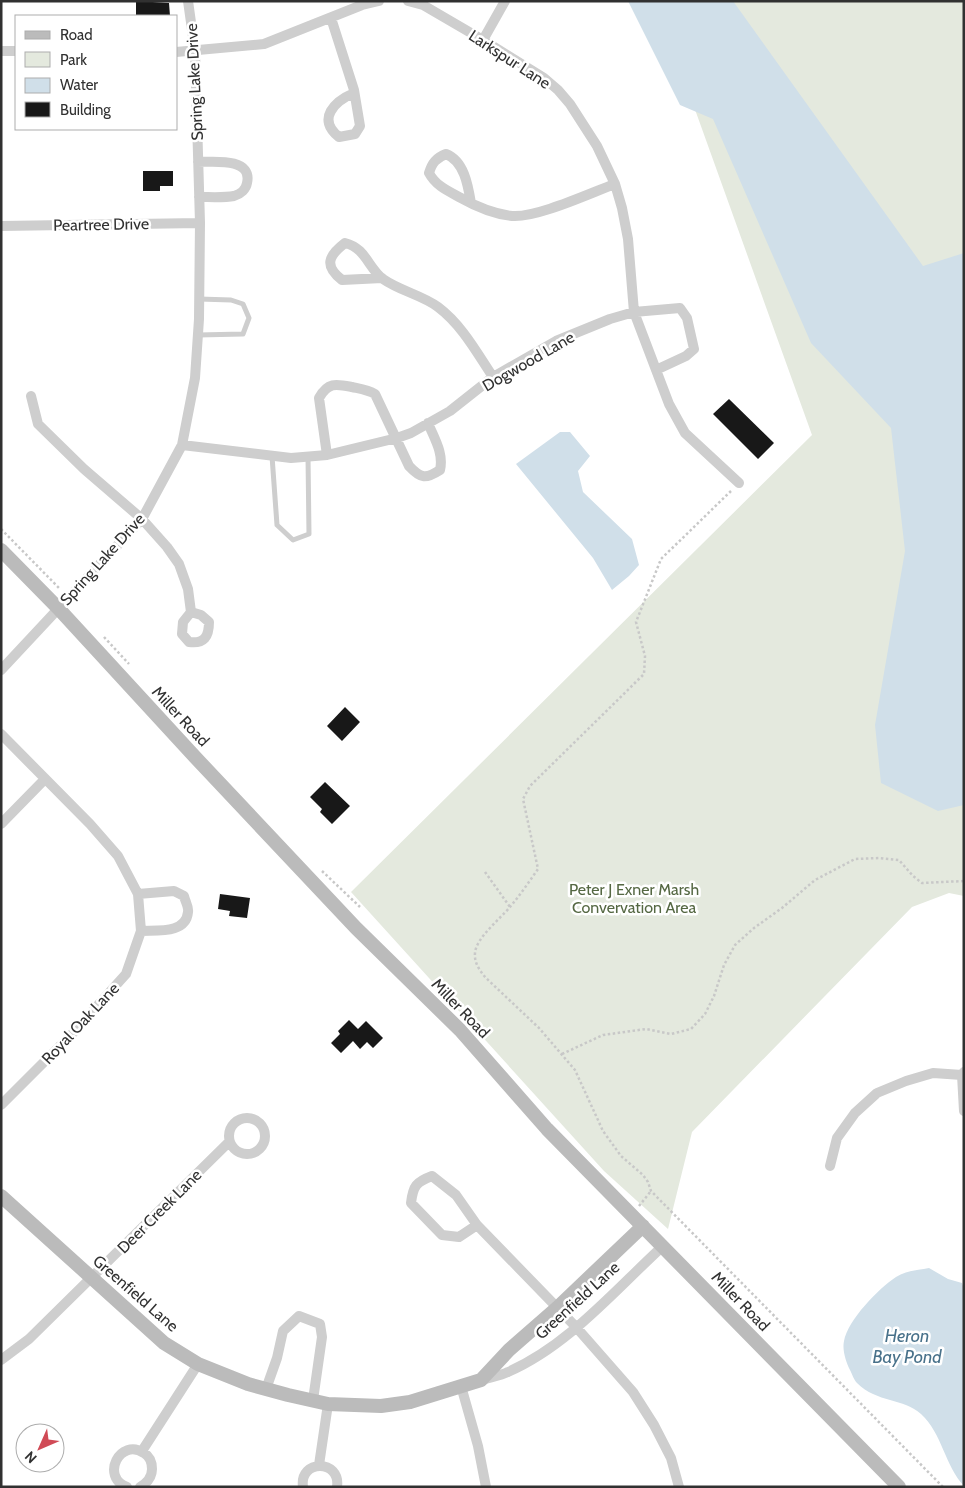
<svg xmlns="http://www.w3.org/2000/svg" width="965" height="1488" font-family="Cabin,sans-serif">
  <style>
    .green { fill: #e4e9de }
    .water { fill: #d0dfe9 }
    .building { fill: #181818 }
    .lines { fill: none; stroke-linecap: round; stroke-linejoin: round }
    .path { stroke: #c8c8c8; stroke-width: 2.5; stroke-dasharray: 2.5 2.5; stroke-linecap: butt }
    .lane { stroke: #cecece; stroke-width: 5 }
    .street { stroke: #cecece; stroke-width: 10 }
    .secondary { stroke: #bbb; stroke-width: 14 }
    .labels { text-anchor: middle; stroke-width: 5; stroke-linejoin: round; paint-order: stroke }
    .street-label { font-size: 16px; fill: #313131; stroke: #fff }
    .park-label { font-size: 16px; fill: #556843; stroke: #fff }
    .water-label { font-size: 18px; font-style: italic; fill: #48718a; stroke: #fff }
  </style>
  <rect width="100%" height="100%" fill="#fff"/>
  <!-- green -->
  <path class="green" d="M656,1h308v895l-15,-3 -37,14 -220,225 -24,97 -64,-58 -253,-279 461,-457z"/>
  <!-- water -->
  <path class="water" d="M628,1h105l190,265 41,-13v552l-26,6 -57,-28 -6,-58 30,-174 -14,-123 -80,-85 -98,-224 -33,-14z
    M560,432h10l20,24 -12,15 5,21 49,47 7,26 -10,11 -17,14 -19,-32 -77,-94z
    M929,1268l19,11 14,4 2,6v197c-19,-20 -22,-53 -43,-72 -17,-16 -44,-11 -64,-31 -3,-3 -5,-9 -7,-13 -4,-8 -8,-20 -6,-29 4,-21 34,-52 52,-64 9,-6 22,-7 33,-9z"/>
  <!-- building -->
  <path class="building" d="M136,1l33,2 1,13h-34z
    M143,171h30v15h-13v5h-17z
    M729,399l45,44 -16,16 -45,-45z
    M345,707l15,15 -18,19 -15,-15z
    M325,782l25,24 -18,18 -12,-12 2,-3 -12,-12z
    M220,894l30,4 -3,20 -18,-2 1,-5 -12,-2z
    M349,1020l9,9 8,-8 17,17 -10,10 -6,-6 -7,7 -7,-8 -12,12 -10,-10 9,-9 -2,-3z"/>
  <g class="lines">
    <!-- path -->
    <path class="path" d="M731,491l-70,68 -25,63 9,34 -1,18 -114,112 -7,13 15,70c-9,13 -18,26 -28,38 -10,12 -34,31 -35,46 -1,10 5,18 11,25l53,50 36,42 28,61 18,25 22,19 5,7 3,9 292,296
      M1,529l59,60
      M104,637l25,27
      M322,871l38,36
      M485,872l25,35
      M562,1054l41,-19 43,-6 25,5 20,-5 14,-15 9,-18 10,-31 11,-20 19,-17 28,-20 33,-28 40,-21 24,-1 20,2 14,16 9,7 42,-2
      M639,1206l12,-15"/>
    <!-- lane -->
    <path class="lane" d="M198,335l45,-1 6,-16 -6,-14 -12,-4 -32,-1
      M272,456l5,69 16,15 16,-6 -1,-77"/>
    <!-- street -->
    <path class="street" d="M408,1l15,4 60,35 61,38 14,12 12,14 27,42 18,38 7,24 6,31 6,73 35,92 16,29 54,50
      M331,18l23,72c2,12 4,24 6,36l-5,8 -16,3c-23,-18 -4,-36 15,-44
      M483,40l22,-39
      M1,51h15
      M176,52l88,-8 98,-39 17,-4
      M198,162c14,0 55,-5 49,21 -1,6 -6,11 -13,13 -10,2 -24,1 -35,1
      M471,203c-3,-18 -7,-42 -25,-49 -10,4 -14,9 -17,19 7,13 19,18 32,25 16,9 33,16 51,18 25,2 78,-23 103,-32
      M1,226l199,-3
      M382,278l-40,2c-18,-14 -14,-24 3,-37 21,5 23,25 38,36 17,12 39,16 55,28 24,18 39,46 55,70
      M31,396l7,28 46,45 58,50 25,28 12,17 9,25 3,23 -8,10 -1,12 7,8c15,2 20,-5 20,-20l-8,-7 -10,-3
      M182,445l109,13 36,-3 70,-17 14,-5 39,-22 43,-34 63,-36 54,-22 24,-7 46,-4 7,10 7,31 -8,7 -30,14
      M327,455l-8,-57c9,-16 17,-14 33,-11 9,2 16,3 23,7l34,72c12,13 17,13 31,4 4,-17 -6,-32 -12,-47
      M1,670l141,-151 40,-74 13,-67 4,-59 1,-96 -5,-172 -7,-50
      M1,734l89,90 28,32 20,38 3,37 -15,43 -54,60 -71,71
      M1,824l44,-45
      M138,894l36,-3 10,5c1,5 5,11 4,16 -2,22 -31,18 -47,19
      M964,1072l-2,3 2,36
      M229 1136a18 18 0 1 1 36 0a18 18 0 1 1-36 0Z
      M830,1166l7,-28 18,-25 22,-20 29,-12 27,-8 29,2
      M477,1225l-18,12 -17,-2 -31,-32c2,-17 5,-21 21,-27l24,19 21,30 99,102 57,65 21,33 17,33 8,29
      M1,1360l28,-21 200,-197
      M482,1380c9,-3 18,-4 26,-8 60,-26 107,-82 155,-126
      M461,1386l17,60 8,41
      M266,1389l11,-31 6,-27 16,-15 21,8 2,13 -9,63
      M142,1451l56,-87
      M319,1465l9,-61
      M127,1487c-27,-10 -7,-50 17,-34 5,3 8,9 8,16 0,9 -5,14 -12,18
      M303,1487c-4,-28 38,-28 34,0"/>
    <!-- secondary -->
    <path class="secondary" d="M1,550l57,58 137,149 161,171 104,102 87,99 352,358
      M1,1196l163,147 34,21 50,20 40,11 40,9 53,2 29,-4 71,-22 28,-30 48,-42 86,-82"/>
  </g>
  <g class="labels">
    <!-- street labels -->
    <g class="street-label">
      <text transform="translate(510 59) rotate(33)" y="6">Larkspur Lane</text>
      <text transform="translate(194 82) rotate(-93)" y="6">Spring Lake Drive</text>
      <text transform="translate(101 224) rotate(-1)" y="6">Peartree Drive</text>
      <text transform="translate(528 361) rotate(-30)" y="6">Dogwood Lane</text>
      <text transform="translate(102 559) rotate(-48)" y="6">Spring Lake Drive</text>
      <text transform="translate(181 716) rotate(47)" y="6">Miller Road</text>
      <text transform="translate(461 1008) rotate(46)" y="6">Miller Road</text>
      <text transform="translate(80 1023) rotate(-47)" y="6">Royal Oak Lane</text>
      <text transform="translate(159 1211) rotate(-45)" y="6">Deer Creek Lane</text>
      <text transform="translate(136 1293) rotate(41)" y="6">Greenfield Lane</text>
      <text transform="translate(577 1300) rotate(-42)" y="6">Greenfield Lane</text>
      <text transform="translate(741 1301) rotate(46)" y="6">Miller Road</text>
    </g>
    <!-- park labels -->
    <g class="park-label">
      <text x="634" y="895">Peter J Exner Marsh<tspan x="634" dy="18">Convervation Area</tspan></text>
    </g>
    <!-- water labels -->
    <g class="water-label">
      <text x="907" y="1342">Heron<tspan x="907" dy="21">Bay Pond</tspan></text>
    </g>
  </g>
  <!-- border -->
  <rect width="965" height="1488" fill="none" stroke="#313131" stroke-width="5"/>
  <!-- legend -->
  <rect x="15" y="15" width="162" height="115" fill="#ffffff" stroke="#adadad"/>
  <rect x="25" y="31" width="25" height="8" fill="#bbbbbb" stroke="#adadad"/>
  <text x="60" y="40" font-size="15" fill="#313131">Road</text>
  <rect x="25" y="52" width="25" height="15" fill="#e4e9de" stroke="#adadad"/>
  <text x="60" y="65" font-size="15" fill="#313131">Park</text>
  <rect x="25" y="78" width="25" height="15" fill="#d0dfe9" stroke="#adadad"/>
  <text x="60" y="90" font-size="15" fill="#313131">Water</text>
  <rect x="25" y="102" width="25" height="15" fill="#181818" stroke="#adadad"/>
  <text x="60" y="115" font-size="15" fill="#313131">Building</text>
  <!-- north arrow -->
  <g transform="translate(40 1448) rotate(225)"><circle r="24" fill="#ffffff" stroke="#adadad"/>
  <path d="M0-4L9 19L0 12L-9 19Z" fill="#d04a56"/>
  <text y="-8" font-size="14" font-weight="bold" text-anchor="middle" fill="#313131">N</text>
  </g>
</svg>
